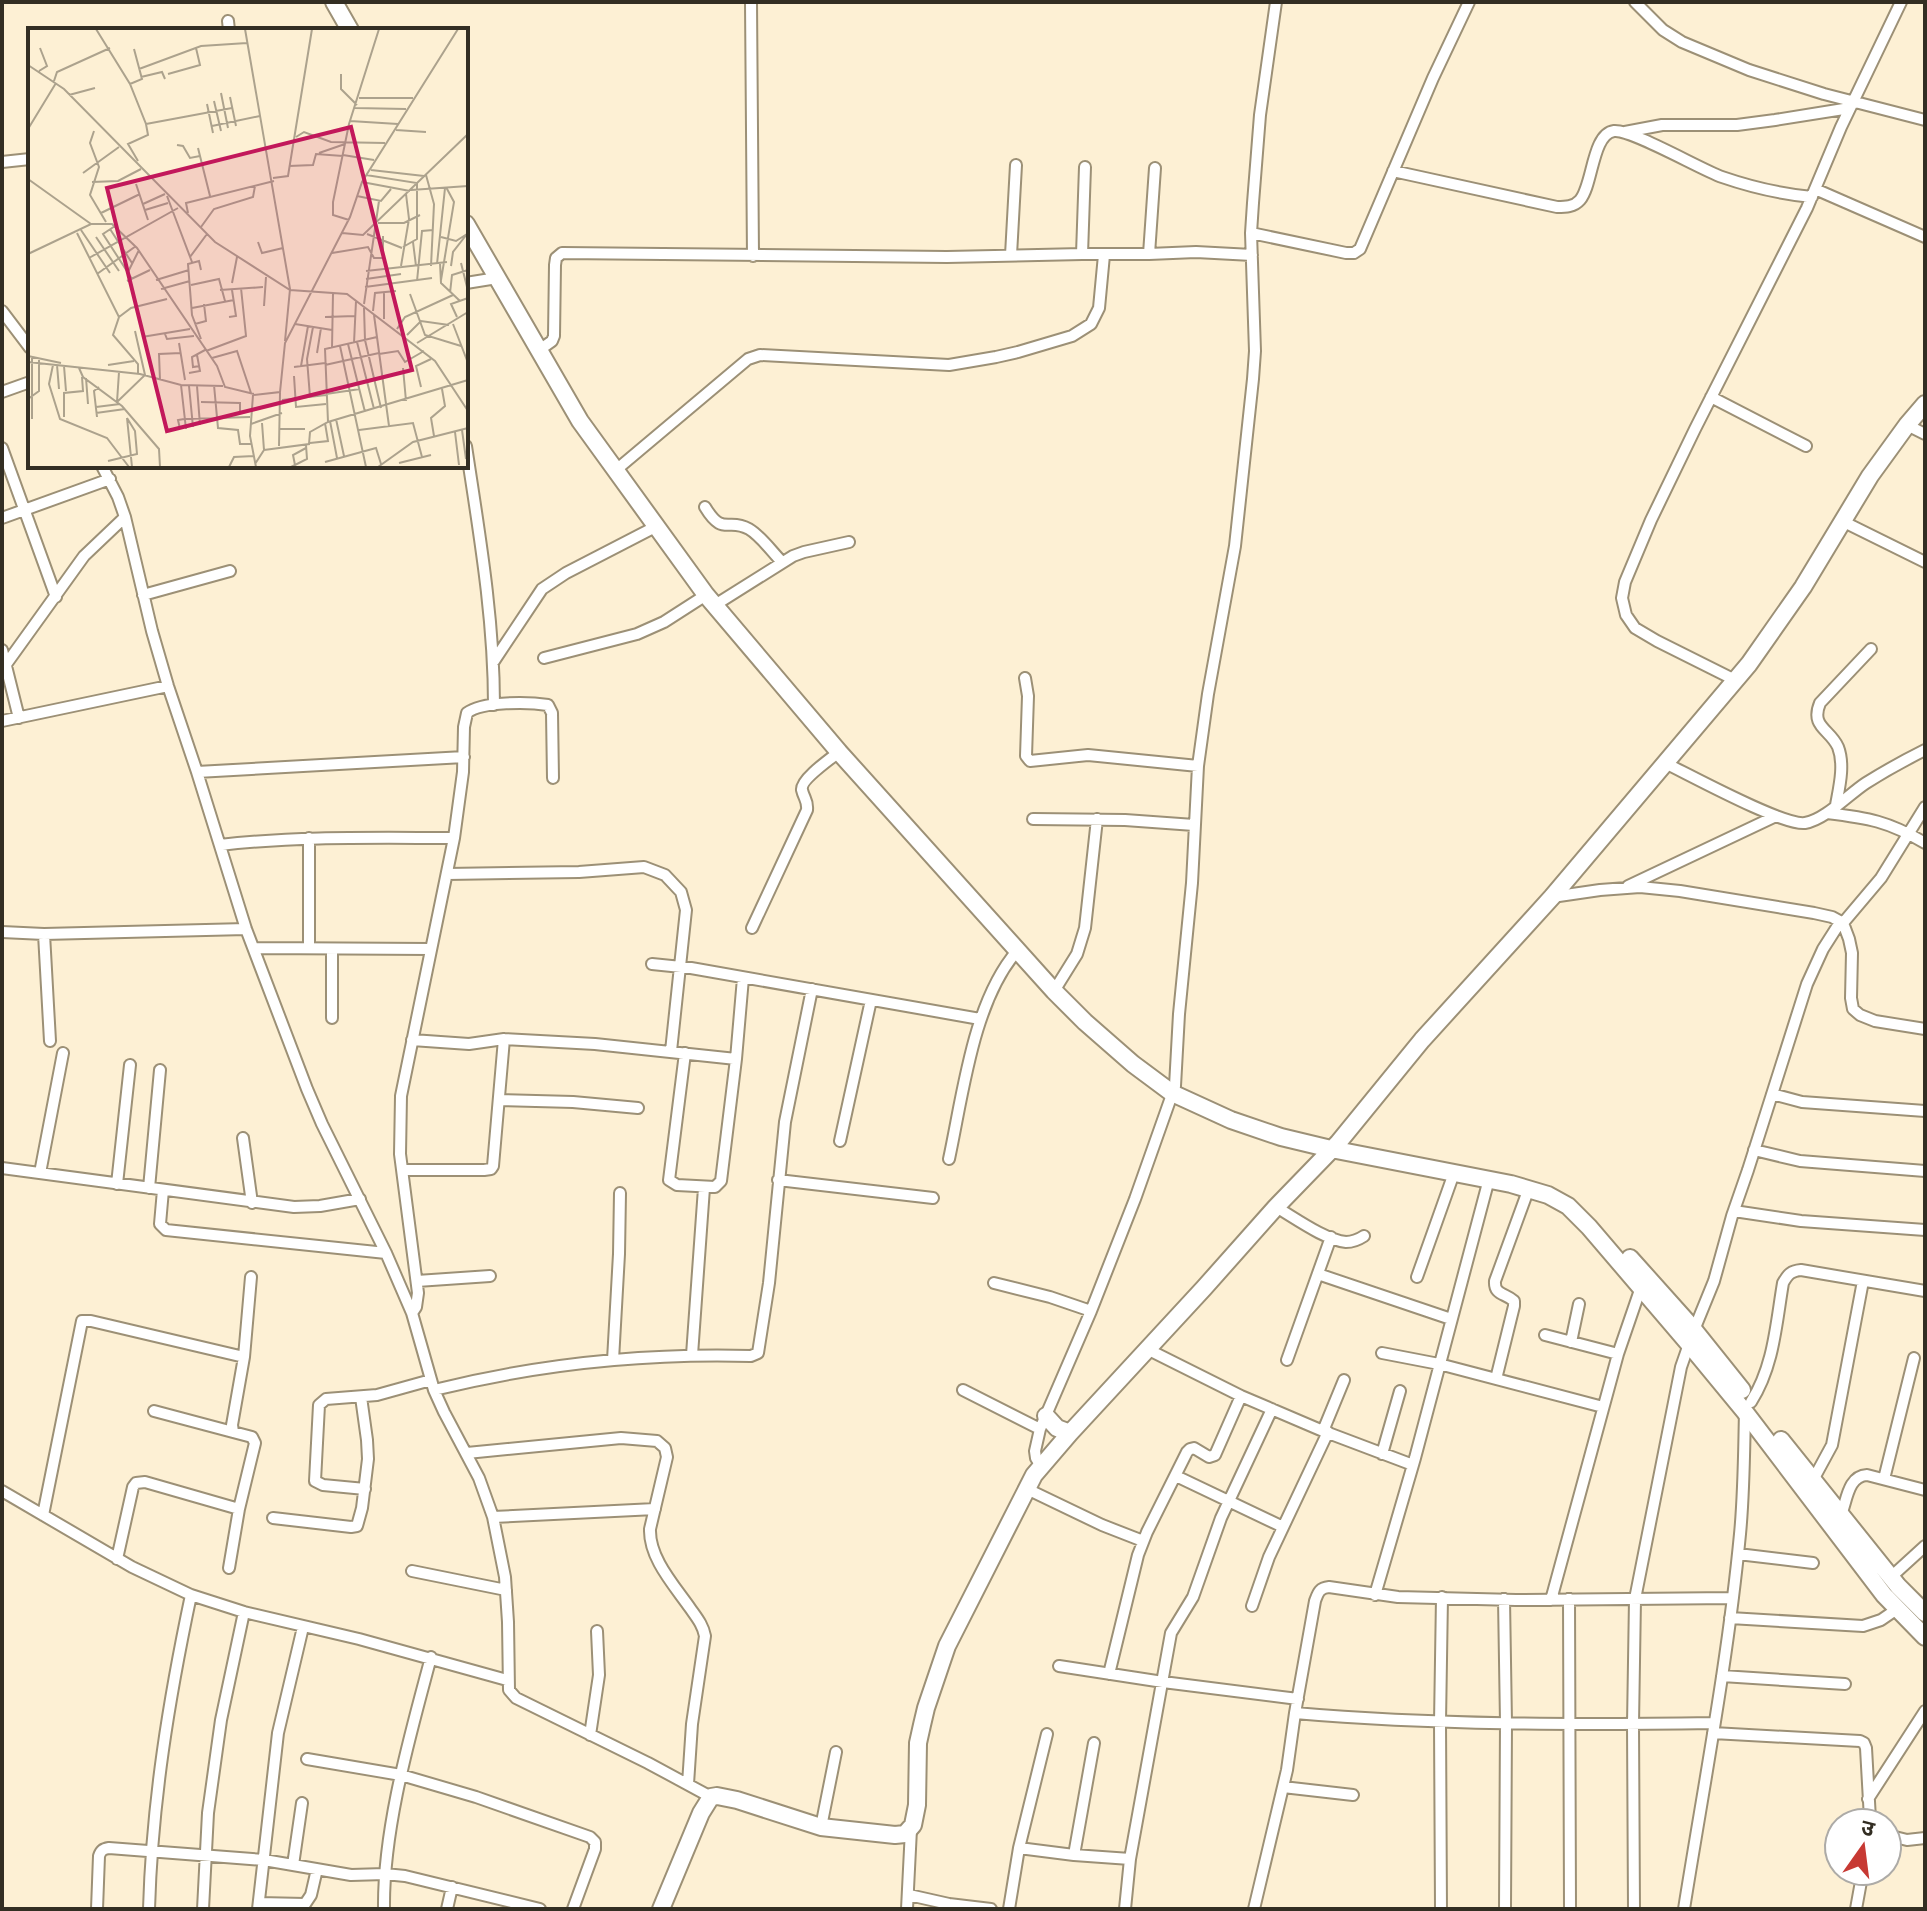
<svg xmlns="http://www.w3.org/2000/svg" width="1927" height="1911" font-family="'Space Grotesk','Noto Sans Devanagari',sans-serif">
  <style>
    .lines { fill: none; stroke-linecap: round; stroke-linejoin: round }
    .street-casing { stroke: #9c9076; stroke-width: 14 }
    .primary-casing { stroke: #9c9076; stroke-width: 20 }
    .street { stroke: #fff; stroke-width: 10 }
    .primary { stroke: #fff; stroke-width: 16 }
    .inset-road { fill: none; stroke: #aca28d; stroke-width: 2 }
    .view { fill: #c2185b; fill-opacity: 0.15; stroke: #c2185b; stroke-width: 4 }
    .inset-edge { fill: none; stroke: #332e23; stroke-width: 4 }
  </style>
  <rect width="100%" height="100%" fill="#fdf0d4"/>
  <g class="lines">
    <!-- street casing -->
    <g class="street-casing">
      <path id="street" d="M751,2l2,254
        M1635,2l28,28 19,12 67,28 75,24 101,26
        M228,21l1,9
        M1625,132l37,-7h75l38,-5 75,-12
        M2,162l28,-3
        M1393,171l164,36c8,0 17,0 23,-7 13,-15 12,-66 34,-69 17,-2 86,38 108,46 29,10 59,17 90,20
        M1815,189l110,48
        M1251,233l95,20h8l6,-4 73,-171 36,-76
        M1082,254l3,-87
        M1149,254l6,-86
        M1011,255l5,-90
        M466,283l31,-5
        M2,311l28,37
        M538,351l14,-10 2,-5 1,-71 1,-7 6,-5 385,4 135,-3h67l47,-2 56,3
        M2,392l28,-10
        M1711,397l95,49
        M1907,425l18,9
        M466,446c13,86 28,171 28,259
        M2,448l54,149
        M102,466l16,31 7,20 27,114 16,55 29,86 49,157 61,160 15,35 64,129 26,60 22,77 10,22 35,66 14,39 12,60 3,45 1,68 7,8 132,65 63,34
        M616,470l132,-111 12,-4 189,10 47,-8 22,-5 54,-16 19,-12 8,-16 5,-53
        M705,507c18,30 23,10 44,22 12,7 23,23 33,33
        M2,518l108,-39
        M1842,521l83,41
        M143,595l87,-24
        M715,605l78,-49 11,-4 45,-10
        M2,650l17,68
        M544,658l93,-24 27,-12 42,-27
        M494,661l48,-72 24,-16 91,-47
        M7,663l77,-107 41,-39
        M1025,678l3,18 -2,60 4,5 58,-6 110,11
        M1735,680l-78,-39 -22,-13 -9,-13 -4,-17 3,-16 26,-62 44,-91 112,-221 34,-81 60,-125
        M2,721l166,-35
        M1665,763c25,12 118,63 140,60 20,-3 44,-29 61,-40 19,-12 39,-23 59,-33
        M197,772l267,-15
        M1836,805c3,-17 9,-40 2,-58 -8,-18 -28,-20 -18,-44l51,-54
        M1827,813c41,5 61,8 98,30
        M1033,819l92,1 69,5
        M220,845c78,-9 156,-7 234,-7
        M447,874l132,-2 65,-5 21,8 16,17 5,18 -15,141
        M1628,886l148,-70
        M1552,897l48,-7 40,-3 40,4 134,22 18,4 11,6 6,16 3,14 -1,45 2,11 7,6 15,6 50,8
        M752,928l55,-118c1,-10 -3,-11 -5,-20 -2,-10 28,-31 37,-38
        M2,932l42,2 202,-5
        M44,934l6,107
        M255,948l176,1
        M309,948v-110
        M332,949v69
        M652,964l39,4 289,51
        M1054,991l23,-37 8,-26 12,-109
        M412,1040l57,4 35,-5 91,5 141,15
        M685,1053l-16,127 8,5 38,2 6,-6 15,-122 7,-81
        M1772,1094l30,8 123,9
        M500,1100l73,2 65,6
        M243,1138l9,65
        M840,1141l31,-141
        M1754,1150l46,11 125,10
        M949,1159c14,-65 24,-157 68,-208
        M2,1168l292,39 26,-1 40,-7
        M402,1170h82l7,-1 2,-3 11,-127
        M40,1173l23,-120
        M778,1180l155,18
        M117,1184l13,-119
        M149,1188l11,-118
        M163,1190l-3,34 6,6 220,23
        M1276,1207c19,11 49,33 70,35 7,0 12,-2 18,-6
        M1734,1211l67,10 124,9
        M1318,1274l133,45
        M1417,1277l37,-104
        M417,1281l73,-5
        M994,1283l56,14 41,14
        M412,1313l4,-6 2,-14 -18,-139 1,-58 53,-258 9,-66 1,-45 3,-14c15,-12 62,-11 81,-8l4,8 1,65
        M1694,1330l20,-49 18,-65 16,-46 59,-186 16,-35 14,-22 6,-4 38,-45 44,-71
        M1545,1335l73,19
        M1571,1342l8,-38
        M1147,1349l94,47 82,35 90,34
        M1382,1353l57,11 164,43
        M692,1355l12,-167
        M613,1360l6,-106 1,-61
        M1287,1360l44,-123
        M1496,1379l18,-73v-5c-9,-8 -20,-6 -19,-20l34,-93
        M434,1390c105,-26 210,-37 317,-34l7,-3 11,-70 16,-161 27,-133
        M963,1390l77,39
        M1751,1402c23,-36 25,-78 32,-119 5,-9 8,-12 18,-13l124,21
        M154,1411l79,21
        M1323,1431l21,-51
        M467,1453l154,-15 36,3 8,7 2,9 -17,72c-1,29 24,56 40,79 7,10 13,17 15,28l-13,88 -4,60
        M1382,1454l18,-63
        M1041,1466l-5,-8 -1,-7 5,-22 51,-118 44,-112 40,-113 4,-72 13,-131 6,-117 10,-72 27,-148 18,-167 2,-28 -4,-118 2,-30 7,-88 16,-113
        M1176,1476l107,51
        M1884,1479l30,-121
        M1813,1480l19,-35 31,-164
        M365,1489l-42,-4 -8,-4 4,-76 7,-6 51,-4 54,-15
        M1027,1489l75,36 41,16
        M2,1491l130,76 59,28 53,17 115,27 148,41
        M43,1515l39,-194h9l153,36
        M1841,1515c6,-15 7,-39 26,-40l58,15
        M493,1517l162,-8
        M273,1518l78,9 6,-1 5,-18 6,-49 -1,-19 -6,-43
        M1738,1554l75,9
        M117,1559l16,-72 3,-4 9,-1 94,27
        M229,1568l10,-59 16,-66 -3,-6 -19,-5 -1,-7 12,-68 7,-80
        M412,1571l94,19
        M1891,1577l34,-31
        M1375,1595l40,-137 74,-279
        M1504,1599l2,124 -1,186
        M1569,1599l1,310
        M1551,1600l67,-246 23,-67
        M1252,1606l17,-49 59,-125
        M1730,1618l133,8 18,-6 16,-11
        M1059,1666l104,16 135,17
        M1109,1674l29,-119 9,-23 40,-80 3,-3 4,-1 15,9 6,-2 26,-59
        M1722,1676l123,8
        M1295,1713c139,12 279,12 419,10
        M1713,1733l147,8 4,2 2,5 4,71 3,4
        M590,1735l9,-60 -2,-44
        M307,1759l94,16 75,22 114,40 5,5v7l-22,60
        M1283,1787l70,8
        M1868,1799l57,-88
        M821,1827l15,-75
        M1887,1835l20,5 18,-2
        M1019,1848l55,7 56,4
        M1074,1855l20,-112
        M293,1865l9,-62
        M909,1895l40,9 42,5
        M259,1903l46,1 6,-9 6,-26
        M97,1909l2,-53c2,-6 4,-7 10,-8l155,12 87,15 34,-1 20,2 135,33
        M149,1909c3,-107 20,-210 42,-314
        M203,1909l5,-96 13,-93 23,-108
        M258,1909l20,-176 25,-106
        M384,1909c-1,-81 26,-173 47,-252
        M447,1909l5,-22
        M907,1909l4,-80
        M1009,1909l10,-61 28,-114
        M1125,1909l5,-50 41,-226 22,-36 28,-79 51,-109
        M1254,1909l33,-139 8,-57 20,-112c3,-8 4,-13 14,-14l69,10 118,3 217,-2
        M1441,1909l-1,-187 2,-125
        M1634,1909l-1,-185 2,-125 46,-232 8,-23
        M1684,1909c20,-125 44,-249 56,-375 4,-41 4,-82 5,-122
        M1856,1909l6,-33"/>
    </g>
    <!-- primary casing -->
    <g class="primary-casing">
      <path id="primary" d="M334,2l16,28
        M466,224l114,197 126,174 133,157 215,239 31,31 48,42 39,29 59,27 50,17 50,12 180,35 37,11 20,11 21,21 100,117 56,68 139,183 41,42
        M1630,1258l60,67 52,65
        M1046,1416l11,12 13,5
        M1781,1440l117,146 27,27
        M661,1909l40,-96 10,-16 6,-1 20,4 84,27 74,8 10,-1 8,-9 4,-20 1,-62 4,-18 4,-17 21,-62 87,-171 36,-42 134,-145 72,-81 62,-64 84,-103 130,-143 197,-233 54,-77 67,-111 37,-51 18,-21"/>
    </g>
    <!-- street -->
    <use href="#street" class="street"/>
    <!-- primary -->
    <use href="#primary" class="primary"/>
  </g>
  <!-- overview -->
  <g transform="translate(28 28)">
    <rect width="440" height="440" fill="#fdf0d4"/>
    <path class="inset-road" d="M68,1l34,55 16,40 2,11 -20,9 10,17M217,1l45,260 -5,52M0,37l36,24 151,153 75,48 57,4 88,67 33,50M111,41l62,-23 46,-3M11,43l8,-5 -7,-18M140,46l32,-9 -4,-17M313,46v15l16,16M113,49l21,-5 3,7M26,53l3,-9 53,-24M102,56l12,-5 -8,-30M193,65l7,35M41,67l26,-7M202,69l6,29M331,70h54M186,73l7,30M179,76l6,29M327,80l51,1M322,93l48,3M118,96l86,-16M184,98l48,-10M0,101l28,-46M368,102l30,2M66,103l-4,12 9,24 -9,28 16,27M268,109l8,-5 27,10 54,1M149,117l6,1 7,12 10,-2M170,120l12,48M291,125l26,-9M315,127l31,5M261,138l24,-1 3,-11 27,2M343,142l53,6M55,145l36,-26M338,147l51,8v56l-14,8M398,147l8,29 -3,62M245,150l15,-2 24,-147M0,151l63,45M64,154l26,-1 23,-12M334,154l48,9M108,156l12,36M383,162l57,-4M139,168l25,66M329,168l24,5 10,-12M115,176l22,-10M117,182l23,-7M73,185l39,-19M160,185l-2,-10 88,-22M321,192l-16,-5v-13l16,-78 30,-95M350,195h26l16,-8M87,198l-12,8 29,45M173,199l13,-18 39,-12 2,-11M82,201l22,34M53,202l29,43M49,205l42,84 -6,18 25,29v10M314,205l21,2 105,-101M339,206l35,14M68,209l23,34M413,209l15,4 11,-7M230,214l4,11 21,-5M385,214l3,24M304,225l36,-6 6,11h9v-22M0,226l63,-30h21l25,24 80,118 8,21 29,7M162,229l17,-23M61,230l89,-50M412,235l1,20 19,18M433,235l7,28M409,236l8,-76M373,238l8,-47 -3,-25M423,238l2,-14 14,-18M338,243l81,-9M100,244l11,-22M69,246l39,-28M338,251l35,-5M128,252l33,-10M413,252l13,-78 -8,-15M99,253l23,-11M389,253l5,-50 11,-1M204,255l5,-26M163,257l28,-6 6,22M337,259l67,-9M133,261l29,-8M192,262l43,-3M356,264v27M422,265l2,-18 16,-5M382,266l15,41 36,11M336,276l15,-103M236,278l2,-29M164,280l42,-8M336,280l1,32 16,68M345,283l2,-18 21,-2M346,287l15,111M91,289l12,-9 36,-9M201,289l7,-1 -4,-26M297,289l30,-1M429,289l-6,-13 17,-6M167,296l11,-3 -2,-17M267,296l37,6M425,296l15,39M369,301l8,-12 48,-22M137,306l2,5 27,-3M379,307l14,-14 28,4M114,309l48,-8M173,311l-9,-24 -4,-51 11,-3 2,9M329,314l17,67M151,315l6,37M326,315l2,-42M389,315l51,-31M320,316l17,68M312,318l26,121M304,320l1,-55M178,323l40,-15 -5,-48M289,325l4,-25M351,326l19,-3 7,11 19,-11M0,328l33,7M184,330l25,-7 14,42M0,334l112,12 41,11 42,1M25,337l-4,19 11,35 47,19 22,29M29,337l2,24M80,337l26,-4M297,337l54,-12M36,338l2,25M172,338l-7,1 -1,-10 13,-7M273,338l7,-40M266,339l31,-4M51,340l4,9 39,29 37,43 1,18M375,340l3,33M161,345l11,-2 -3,-16M266,348l2,31 30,-3M58,350l2,26M132,352l-1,-26 22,-1M153,357l5,44M186,357l4,43 20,2 2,14h11M161,358l4,41M169,358l3,39M393,359l-5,-21 15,-7M298,366l34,-5M282,369l-3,-38 6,-32M0,371l11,-8v-33M254,372l44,-5M89,374l28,-27 -10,-44M89,374l2,-30M173,374l39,1v11M68,379l24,-3M68,385l29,-4M36,389v-24l19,-2 -1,-14M69,389l-3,-26 5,-4M99,390l5,49M4,391v-62M308,391l8,37M302,393l7,37M300,394l-3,-73 52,-12M223,396l31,-11M152,401l-2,-9 6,-1 66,-2M252,401h25M331,402l54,-7 9,34M434,402l4,29M427,404l4,33M406,408l-3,-18 14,-12 -3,-17M282,415l18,-2 -3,-18M251,418l1,-53M236,422l45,-6 1,-12 18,-10 140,-42M80,433l29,-7 -2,-23 -8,-13M297,434l51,-14 5,16M371,435l32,-8M227,436l9,-14 -2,-27M267,437l-2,-10 13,-7M201,439l5,-10 20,-1M228,439l-6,-31 3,-41 27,-3 5,-49 65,-126 12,-35 96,-153M263,439l16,-8 -1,-14M350,439l35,-25 55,-14"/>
    <path class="view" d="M323,99l61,243 -245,61 -60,-243z"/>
    <rect width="440" height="440" class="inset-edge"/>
  </g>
  <!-- border -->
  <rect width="1927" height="1911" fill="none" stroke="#332e23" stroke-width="8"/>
  <!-- north arrow -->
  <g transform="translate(1863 1847) rotate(14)"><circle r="38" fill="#ffffff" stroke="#adaba7" stroke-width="2"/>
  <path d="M0-6L14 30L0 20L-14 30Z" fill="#c73933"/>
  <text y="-12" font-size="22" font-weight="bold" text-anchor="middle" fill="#332e23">उ</text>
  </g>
</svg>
